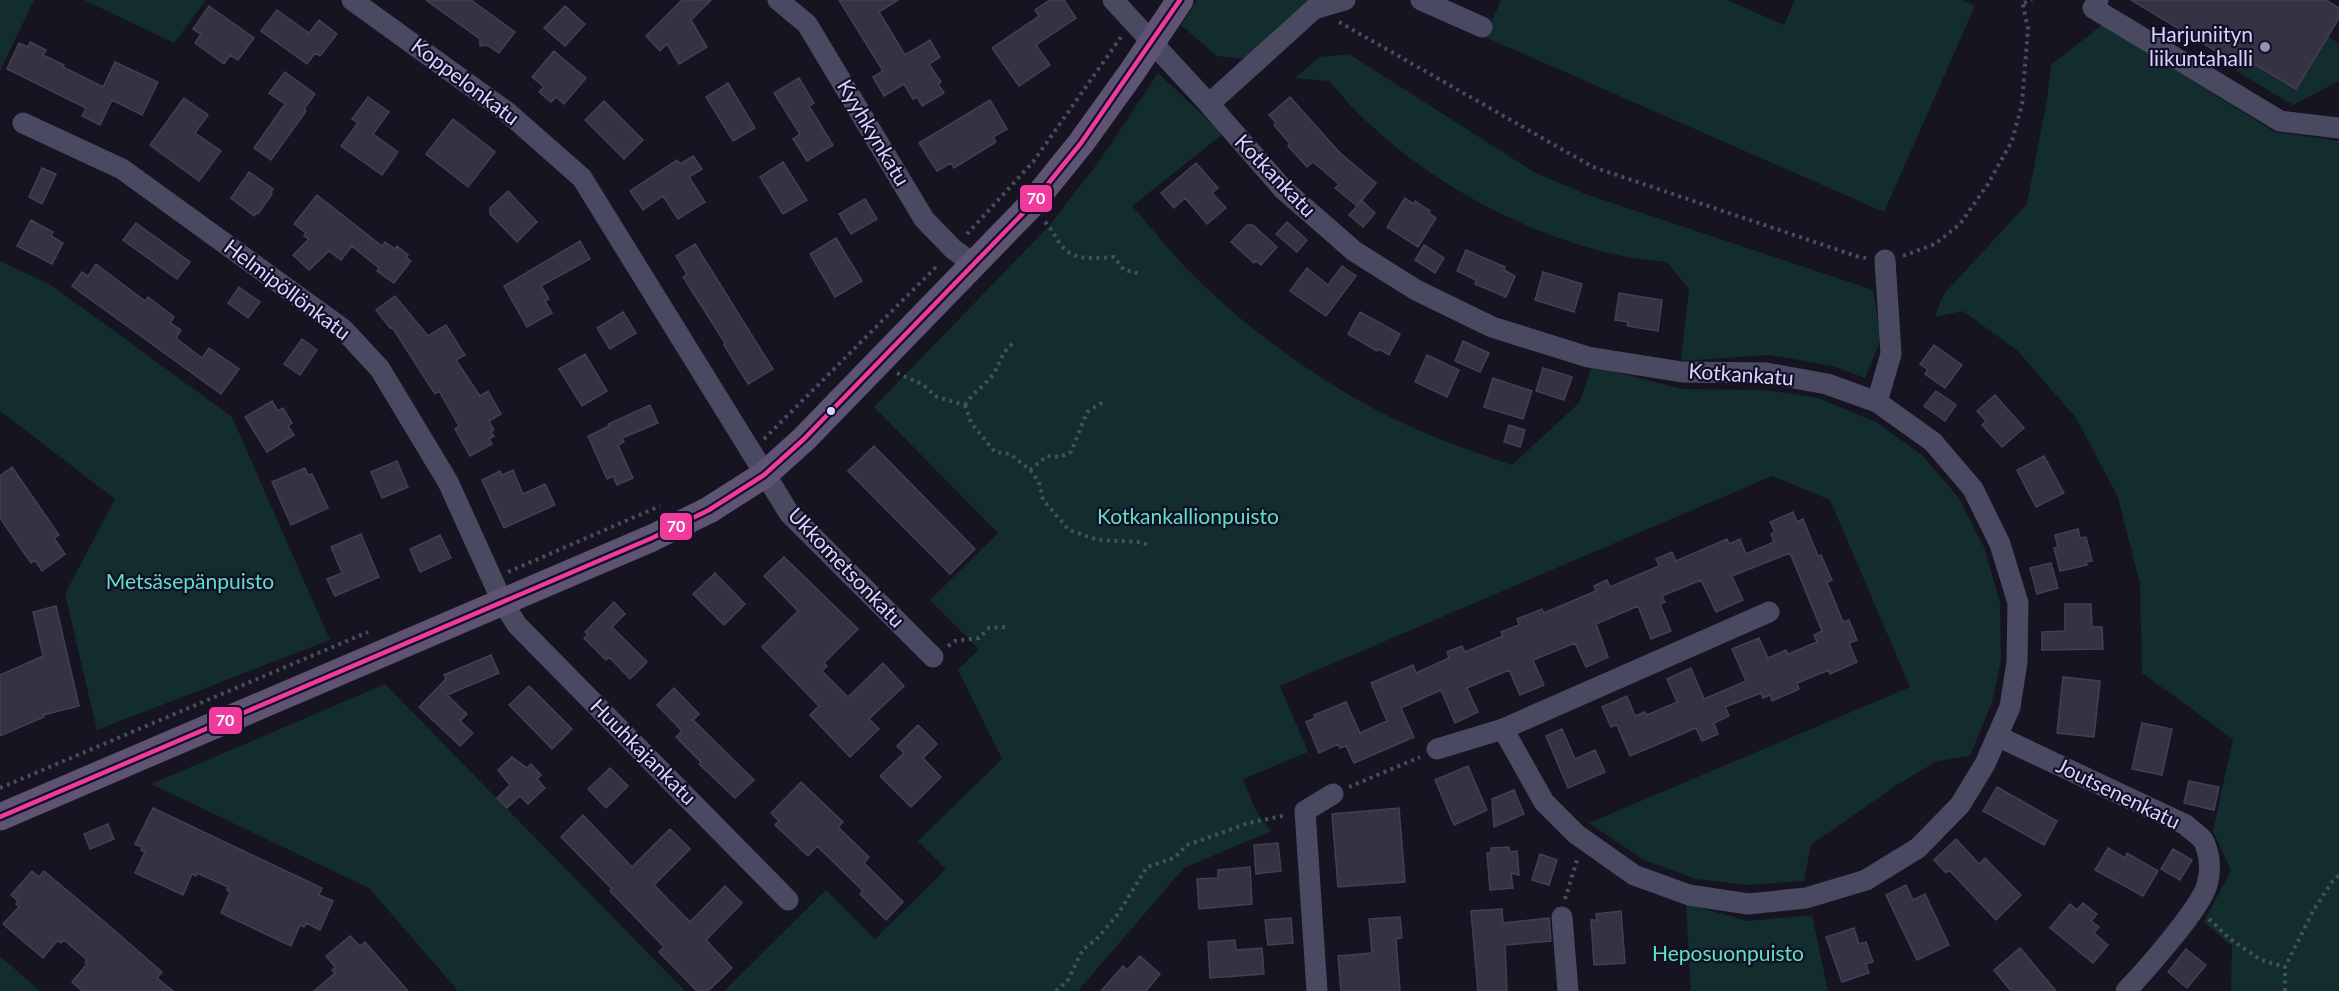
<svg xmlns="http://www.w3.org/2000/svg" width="2339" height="991" font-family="Lato,sans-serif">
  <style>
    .green { fill: #132c2d }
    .building { fill: #343243; stroke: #433f54; stroke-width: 1.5 }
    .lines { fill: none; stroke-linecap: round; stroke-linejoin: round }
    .path { stroke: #44505f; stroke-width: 4; stroke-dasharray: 3 4.5; stroke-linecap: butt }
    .minor { stroke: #4a4962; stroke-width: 21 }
    .major { stroke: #5e5373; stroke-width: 27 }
    .bus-1-casing { stroke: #130f26; stroke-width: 9 }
    .bus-1 { stroke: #f13a9d; stroke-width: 4.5 }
    .poi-dot { fill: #9591b1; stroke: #130f26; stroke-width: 2 }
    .bus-dot { fill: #d9d4ff; stroke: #130f26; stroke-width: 2 }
    .labels { text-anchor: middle; stroke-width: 4.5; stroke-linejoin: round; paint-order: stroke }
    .poi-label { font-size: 21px; fill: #d9d4ff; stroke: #130f26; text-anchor: end }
    .street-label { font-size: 21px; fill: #d9d4ff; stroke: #130f26 }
    .park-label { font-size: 21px; fill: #5fe0c0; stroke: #130f26 }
    .line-badge { stroke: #130f26; stroke-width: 2 }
    .badge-label { font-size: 16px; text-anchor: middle; font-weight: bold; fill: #fff }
  </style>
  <rect width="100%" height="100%" fill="#161421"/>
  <!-- green -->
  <path class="green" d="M0,0h34l-34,71z
    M84,0h122l-32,43z
    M1197,0h113l-65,59 -28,-3 -36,-31z
    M1501,0h226l57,25 11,-25h166l14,6 -91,206 -399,-175z
    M2102,25l173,107 64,9v850h-108l1,-45 -28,-24 27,-52 -18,-39 20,-92 -91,-66 -2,-89 -22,-87 -42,-79 -58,-67 -55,-40 -28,6 8,-22 84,-91 20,-104 4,-35z
    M2328,36l11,8v37l-46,24 -57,-34 8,-13 52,31z
    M1349,54l185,118 51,22 288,96 8,49 -16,39 -32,-12 -64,-11 -88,6 8,-72 -22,-27c-16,-2 -33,-3 -50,-7 -94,-22 -184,-70 -254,-137 -12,-11 -23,-25 -34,-37l-34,-3 25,-21z
    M1158,73l65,61 -91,72c18,20 35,42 54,62 57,58 126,109 198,146 41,21 84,36 128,51l67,-62 13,-37 90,23 84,1 52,8 58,24 46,33 37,43 26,51 15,54 1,57 -9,42 -22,54 -33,5 -42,25 -84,59 -7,36 -57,4 -51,-6 -52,-19 -55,-37 321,-136 -80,-187 -58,-24 -492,210 28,66 -65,27 13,32 15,20 -87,37 -106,123h-354l102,-101 49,49 71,-70 -28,-28 84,-82 -44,-89 21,-21 -49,-49 68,-67 -124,-126 175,-181 51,-66z
    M0,261l51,24 181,132 98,223 -233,90 -32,-136 50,-95 -115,-88z
    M385,684l300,307h-227l-89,-103 -218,-104z
    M1686,904l62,17 64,-6 16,76h-137z
    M0,956l40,35h-40z"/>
  <!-- building -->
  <path class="building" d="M426,0h45l44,32 -16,21 -12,-8 -7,1v-7z
    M682,0h29l-20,20 16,27 -28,17 -12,-20 -7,7 -14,-15z
    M839,0h59l-19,12 26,43 25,-15 10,17 -11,7 12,18 -3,2 6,9 -22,13 -5,-9 -4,2 -9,-15 -20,12 -11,-19 10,-6z
    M1050,0h14l12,18 -40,27 14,20 -31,21 -27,-38 47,-32 -4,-6z
    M2131,0h195l13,8v10l-43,71 -52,-31 -5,7z
    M209,6l45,32 -16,22 -8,-5 -6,9 -29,-21 6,-9 -8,-5z
    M565,6l20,18 -20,22 -21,-18z
    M277,10l32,23 10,-13 18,14 -17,22 -5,-3 -8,11 -46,-33z
    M30,42l16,8 -3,5 21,10 -1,2 40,20 12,-25 43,20 -16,33 -30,-15 -12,25 -18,-9 4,-8 -79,-39 12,-26 9,4z
    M554,51l32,27 -22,26 -8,-7 -5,5 -12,-10 5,-5 -12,-10z
    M285,72l30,22 -11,15 2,2 -35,49 -17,-12 31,-44 -16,-11z
    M799,78l15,25 -5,3 24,39 -26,16 -14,-22 7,-5 -26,-41z
    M728,83l27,45 -22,13 -27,-44z
    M368,97l21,15 -16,22 25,18 -16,23 -41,-29 17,-23 -6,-4z
    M1290,97l50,56 36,30 -18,22 3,-5 14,13 -12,14 -14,-12 8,-9 -22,-18 4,-4 -26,-22 -6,5 -19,-21 2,-2 -16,-19 2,-2 -7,-8z
    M184,98l24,17 -13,18 26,18 -22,30 -49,-36z
    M990,100l17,29 -14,8 3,5 -42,26 -3,-5 -14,8 -18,-28z
    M604,101l39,39 -19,19 -39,-39z
    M453,119l42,33 -27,35 -42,-33z
    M693,156l9,13 -13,8 16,25 -27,17 -15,-23 -20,14 -13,-19 47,-31 3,4z
    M783,162l24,38 -24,14 -23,-37z
    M1196,163l22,25 -6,5 14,15 -19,16 -22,-26 -11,10 -13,-15z
    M42,168l14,6 -14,30 -13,-7z
    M249,172l24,17 -2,3 1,2 -14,20 -2,-1 -2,3 -23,-18z
    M508,191l29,31 -20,20 -27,-28v-6z
    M317,195l65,51 3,-4 10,7 2,-3 11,9 -2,3 5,3 -17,22 -17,-12 2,-3 -27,-22 -11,14 -12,-9 -20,19 -16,-15 16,-16 -5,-3 2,-3 -12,-9z
    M1405,198l9,6 1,-3 15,10 -1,2 7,5 -18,29 -31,-20z
    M865,199l12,20 -26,15 -12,-20z
    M31,220l22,12 -2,4 12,7 -11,21 -35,-18z
    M1287,222l20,18 -10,12 -21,-18z
    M136,223l54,39 -13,17 -54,-39z
    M1247,225h6l24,22 -16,18 -5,-4 -2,2 -23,-21z
    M836,238l26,43 -27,16 -25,-43z
    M580,241l10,18 -49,27 8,13 -4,2 7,12 -25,14 -23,-41z
    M695,244l78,125 -25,15 -24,-39 1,-2 -42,-66 4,-3 -11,-18z
    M1424,245l20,13 -9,15 -20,-13z
    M1466,250l39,17 -1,3 11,6 -9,21 -31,-13 1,-4 -19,-9z
    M96,264l49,37 3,-4 26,20 -4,6 11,7 -5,8 26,20 7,-10 30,21 -18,25 -149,-108 10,-14 6,4z
    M1342,266l14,10 -30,40 -36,-25 17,-23 21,17z
    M1543,272l39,12 -8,28 -39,-12z
    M239,287l21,15 -12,16 -20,-15z
    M1619,293l43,7 -4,31 -31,-5 1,-4 -13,-2z
    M395,296l33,40 18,-11 19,30 -9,5 24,36 8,-5 13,23 -12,7 5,9 -3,2 3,4 -5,3 3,5 -22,12 -15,-27 4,-3 -20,-35 -4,3 -43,-67 -2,1 -14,-18z
    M623,312l13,21 -26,16 -13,-21z
    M1360,312l40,22 -11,21 -10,-6 -2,2 -29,-17z
    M302,339l15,11 -17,25 -16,-11z
    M1463,341l26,12 -9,19 -25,-11z
    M1934,345l28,20 -17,23 -20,-14 3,-4 -8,-6z
    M585,354l22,37 -25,15 -23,-37z
    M1427,355l32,15 -12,27 -32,-15z
    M1543,368l29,9 -8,23 -28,-9z
    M1493,378l39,13 -9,28 -39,-12z
    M1936,391l20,14 -11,16 -21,-15z
    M1995,395l29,33 -22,19 -20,-22 4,-4 -9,-10z
    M272,401l6,10 5,-3 9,15 -4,3 6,9 -27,17 -22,-35z
    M650,405l8,18 -36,15 2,4 -6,3 15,33 -16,7 -4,-9 -6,3 -19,-43 21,-10 -1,-2z
    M1509,425l16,5 -5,17 -16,-5z
    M874,446l101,103 -25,25 -102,-103z
    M2044,456l20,37 -28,14 -19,-37z
    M397,461l11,26 -26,11 -11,-26z
    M12,467l47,68 -5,3 11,16 -23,17 -7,-11 -4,3 -31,-45v-42z
    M305,468l3,7 4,-1 16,34 -37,17 -19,-43z
    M513,470l10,24 22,-10 10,21 -51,23 -22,-48 18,-9 2,4z
    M1793,512l4,10 6,-3 15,37 3,-1 11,25 -5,2 16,40 6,-2 8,20 -8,3 8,19 -27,12 -1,-4 -32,13 2,6 -27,12 -2,-6 -7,3 -2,-5 -36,14 4,9 -15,7 4,11 -16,7 -6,-13 -66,28 -13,-31 -6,2 -9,-20 25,-11 8,20 10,-4 2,3 30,-13 -10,-23 24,-11 13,31 42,-18 -14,-32 27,-11 9,20 18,-8 2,4 29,-12 -3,-7 8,-4 -32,-78 -58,23 11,24 -27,12 -15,-32 -39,16 3,6 -5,2 11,27 -20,8 -13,-33 -42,18 12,33 -22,10 -11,-24 -42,17 11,25 -24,10 -11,-25 -42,18 11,24 -23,11 -14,-33 -40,18 13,29 -60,26 -8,-17 -6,2 -2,-4 -19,9 -13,-31 9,-4 -1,-3 32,-13 14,31 27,-12 -16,-38 42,-18 3,8 33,-15 -2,-6 15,-6 3,6 38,-16 -2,-4 18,-7 -2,-6 25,-10 2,4 52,-22 -2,-5 13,-6 3,7 49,-21 -3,-7 16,-7 4,9 51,-22 2,5 11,-5 6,15 28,-12 -3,-8 4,-2 -5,-10z
    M2078,529l2,9 6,-1 6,24 -6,1 1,3 -27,6 -6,-23 4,-1 -3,-12z
    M361,534l18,43 -44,19 -8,-17 15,-6 -11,-26z
    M440,535l11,23 -31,14 -10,-23z
    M784,557l74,72 -34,34 3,3 -5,5 26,26 35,-34 21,23 -35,33 10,10 -29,28 -40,-42 9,-9 -57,-59 36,-36 -34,-35z
    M2051,563l7,25 -21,6 -7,-26z
    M715,573l30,31 -21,21 -31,-31z
    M614,602l11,12 -13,13 35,35 -17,17 -21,-22 -3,3 -22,-22 4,-3 -3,-3z
    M2065,604h26l1,23h10l1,22 -61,1v-18l23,-1z
    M56,606l23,100 -36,9 1,2 -44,19v-61l43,-19 -10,-44z
    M491,655l8,18 -52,22 20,19 -7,7 13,12 -13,13 -41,-39 27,-28 -2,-4z
    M2063,677l37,4 -6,56 -37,-4z
    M529,686l43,43 -20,20 -43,-44z
    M674,688l25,26 -6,6 61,60 -19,18 -36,-34 2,-2 -25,-25 6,-6 -25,-26z
    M2142,723l30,6 -10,46 -30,-6z
    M918,725l19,19 -14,14 18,19 -30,30 -31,-31 24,-23 -7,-7z
    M1562,729l13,30 20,-9 10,22 -37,16 -22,-52z
    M512,757l15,11 4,-4 10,11 -4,4 8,9 -17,16 -8,-8 -13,12 -10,-10 13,-13 -12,-15z
    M1468,766l19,44 -33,15 -19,-45z
    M610,768l18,18 -22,22 -18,-19z
    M2189,781l30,6 -5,23 -30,-7z
    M801,782l42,40 -5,5 31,30 -5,6 39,39 -17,18 -26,-26 3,-3 -46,-45 -9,10 -33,-31 4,-4 -8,-8z
    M1997,787l60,34 -13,24 -61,-34z
    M1514,790l10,24 -30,13 -2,-28z
    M153,808l169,80 -3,7 14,6 -13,29 -14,-7 -2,4 -4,-2 -9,21 -70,-33 9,-21 -3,-2 1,-3 -31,-14 -1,3 -4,-2 -9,21 -48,-22 10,-21 -4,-2 1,-3 -7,-3z
    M1399,808l6,74 -67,5 -6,-73z
    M583,815l49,52 38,-38 20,20 -36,36 36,37 35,-36 17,17 -36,37 26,28 -24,23h-11l-38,-39 5,-5 -54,-56 2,-2 -51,-52z
    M108,824l6,15 -24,10 -6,-15z
    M1956,839l23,25 6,-6 36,37 -25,25 -47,-50 -3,3 -12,-13z
    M1278,843l3,28 -25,3 -2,-29z
    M1509,847l1,5 7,-1 2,24 -8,-2 2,15 -23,2 -3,-37h4v-5z
    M2108,848l17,10 2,-5 31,18 -15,25 -48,-26z
    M2173,849l19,11 -12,20 -19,-11z
    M1540,854l17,6 -8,25 -17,-5z
    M1250,867l2,37 -53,5 -2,-30 21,-1v-8z
    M32,871l7,6 5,-6 63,53 55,48 -5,6 16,13h-91l-10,-9 15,-18 -2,-2 2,-2 -23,-20 -3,3 -3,-3 -15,18 -26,-22 -14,-12 16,-17 -3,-3 2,-3 -7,-6z
    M1906,885l7,15 12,-6 24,51 -32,15 -31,-65z
    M2083,903l14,11 -6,7 8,6 -5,6 14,12 -15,18 -43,-35 20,-24 7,6z
    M1502,909l1,14 46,-5 2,23 -46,4 2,46h-29l-7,-80z
    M1621,911l4,52 -31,2 -3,-45h6l-1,-6z
    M1400,917l2,21 -6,1 4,52h-59l-3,-35 34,-3 -3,-34z
    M1291,918l2,25 -25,2 -3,-25z
    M1854,928l5,16 7,-2 7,20 -7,2 3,9 -27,9 -16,-45z
    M350,936l10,10 5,-4 43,49h-94l21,-18 -3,-3 4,-2 -10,-12z
    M1235,940l1,10 26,-2 2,26 -54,4 -2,-36z
    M2020,948l36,43h-45l-17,-21z
    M2186,949l20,16 -19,23 -19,-16z
    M1140,956l20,18 -14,17h-45l22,-25 4,4z"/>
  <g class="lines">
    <!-- path -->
    <path class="path" d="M2024,3l8,-3
      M1339,22l254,145 263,89 10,2
      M1045,222c7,7 10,15 16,23 13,17 33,13 53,12l10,13 18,4
      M967,234l66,-72 88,-125
      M1903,256l32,-12 25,-20 28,-40 24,-43 10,-37 6,-75 -6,-29
      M897,373l25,11 15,13 28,8
      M965,405l6,18 24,29 15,2 20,16 9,12 4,18 26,30 29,10 43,2 9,4
      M965,405c8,-13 22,-21 29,-32 8,-14 7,-21 21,-31
      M764,439l173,-173
      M1030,470l17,-14 13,1 11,-5 16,-40 16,-10
      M508,572l152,-66
      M948,646l7,-5 24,-3 10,-10 16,-1
      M1349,787l71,-30
      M0,788l368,-156
      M1565,899l13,-42
      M2209,919l20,19 32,22 24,7
      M1056,991l12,-11 15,-31 13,-9 22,-26 29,-47 27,-9 13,-13 62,-22 38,-8
      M2285,991v-24l28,-56 19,-29 7,-7"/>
    <!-- minor -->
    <path class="minor" d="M352,0l155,112 75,66 207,335 144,144
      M778,0l29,24 117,195 29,30 19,14
      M1113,0l96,104 74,85 71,62 62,39 76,37 96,30 94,15 84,1 61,11 50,18 56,40 40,47 27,55 18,59 -1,59 -7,45 -25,57 -25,41 -42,43 -52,32 -60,18 -58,6 -59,-9 -55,-20 -58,-41 -32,-32 -41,-73 266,-117
      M1421,0l61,27
      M2098,0l-5,8 187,113 59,7
      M1209,104l105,-95 31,-9
      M23,123l99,46 221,160 37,40 68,113 54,119 15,24 271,275
      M1877,402l14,-48 -6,-94
      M1997,736l189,89c6,6 17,12 19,19 5,13 6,27 2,41 -7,24 -62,86 -81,106
      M1437,749l66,-20
      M1562,917l6,74
      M1317,991l-12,-180 28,-17"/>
    <!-- major -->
    <path class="major" d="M0,817l652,-279 57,-28 55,-35 40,-36 226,-233 51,-63 51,-71 48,-72"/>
    <!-- bus-1 casing -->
    <g class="bus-1-casing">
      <path id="bus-1" d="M0,817l652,-279 57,-28 55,-35 40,-36 226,-233 51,-63 99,-143"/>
    </g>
    <!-- bus-1 -->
    <use href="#bus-1" class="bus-1"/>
  </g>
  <!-- markers -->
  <circle class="poi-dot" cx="2265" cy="47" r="6"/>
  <circle class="bus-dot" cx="831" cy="411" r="5"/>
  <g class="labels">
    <!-- poi labels -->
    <g class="poi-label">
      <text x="2253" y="42">Harjuniityn<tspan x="2253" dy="24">liikuntahalli</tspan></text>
    </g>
    <!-- street labels -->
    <g class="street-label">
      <text transform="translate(465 82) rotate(37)" y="7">Koppelonkatu</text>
      <text transform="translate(873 133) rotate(59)" y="7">Kyyhkynkatu</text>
      <text transform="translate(1275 176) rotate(46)" y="7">Kotkankatu</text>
      <text transform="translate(287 290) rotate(37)" y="7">Helmipöllönkatu</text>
      <text transform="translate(1741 375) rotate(4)" y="7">Kotkankatu</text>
      <text transform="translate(846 568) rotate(46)" y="7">Ukkometsonkatu</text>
      <text transform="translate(643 752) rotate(45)" y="7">Huuhkajankatu</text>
      <text transform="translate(2118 794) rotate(26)" y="7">Joutsenenkatu</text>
    </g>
    <!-- park labels -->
    <g class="park-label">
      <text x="1188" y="524">Kotkankallionpuisto</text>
      <text x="190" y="589">Metsäsepänpuisto</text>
      <text x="1728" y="961">Heposuonpuisto</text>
    </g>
  </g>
  <g class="line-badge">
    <rect x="1019" y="184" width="34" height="29" rx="6" fill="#f13a9d"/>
    <rect x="659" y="512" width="34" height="29" rx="6" fill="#f13a9d"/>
    <rect x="208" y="706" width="35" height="29" rx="6" fill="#f13a9d"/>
  </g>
  <g class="badge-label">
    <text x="1036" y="204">70</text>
    <text x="676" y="532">70</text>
    <text x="225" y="726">70</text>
  </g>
</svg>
